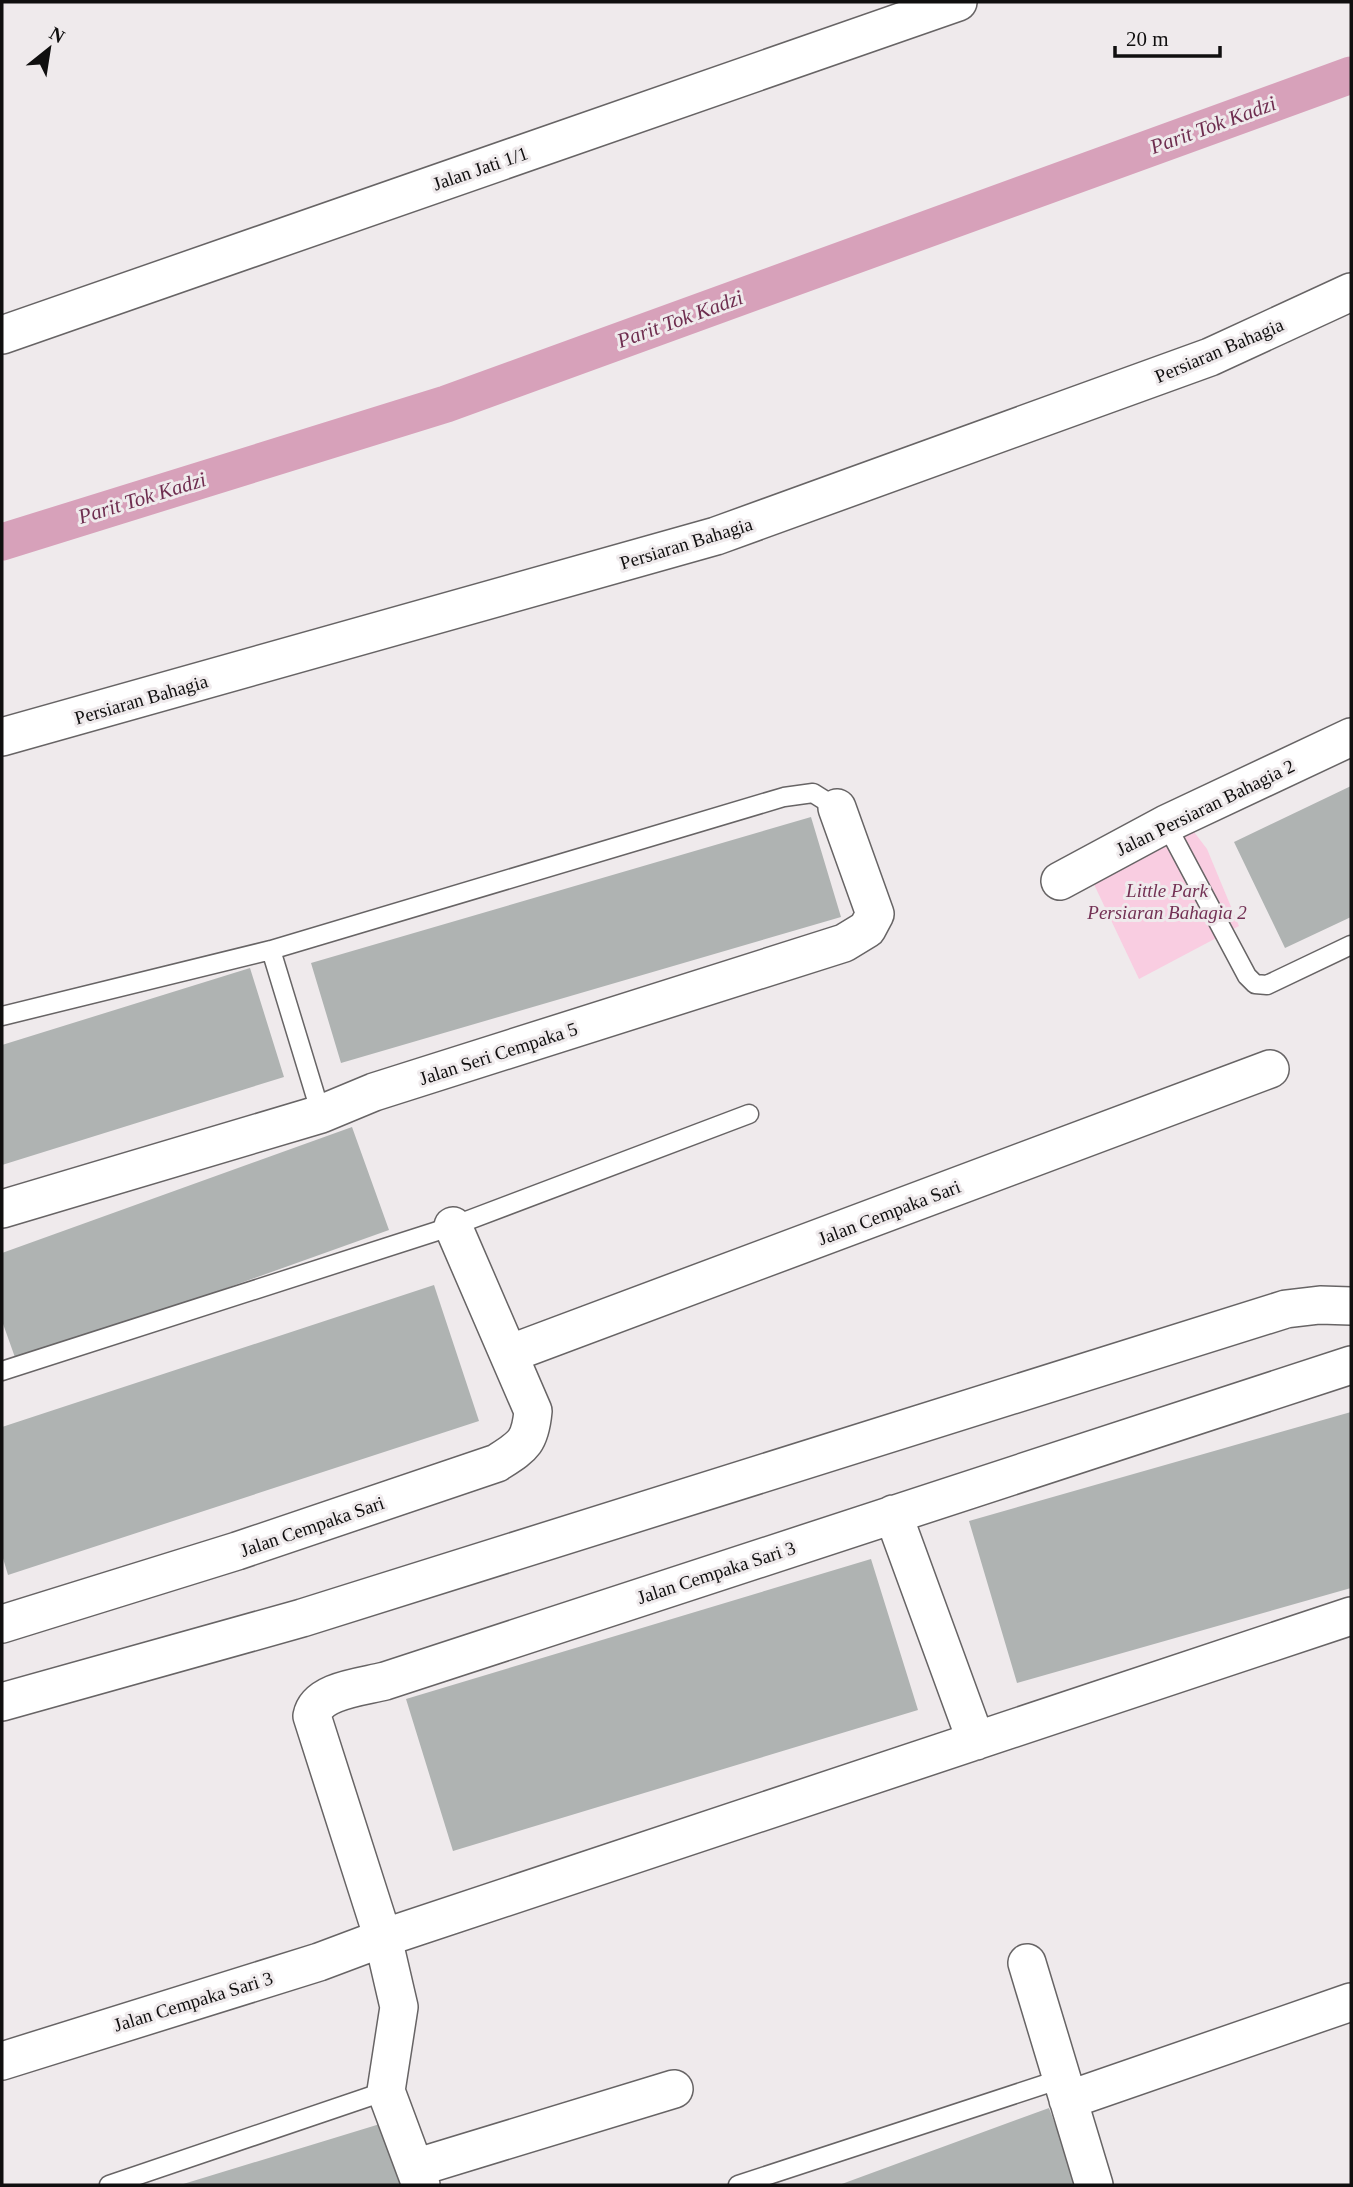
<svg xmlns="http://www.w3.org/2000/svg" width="1353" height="2187" font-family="Georgia,serif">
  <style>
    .green { fill: #f9cde1 }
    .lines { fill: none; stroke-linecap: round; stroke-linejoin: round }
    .canal { stroke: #d7a1ba; stroke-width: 37 }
    .building { fill: #afb3b2 }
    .service-casing { stroke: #676465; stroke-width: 21 }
    .minor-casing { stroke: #676465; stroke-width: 40 }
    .service { stroke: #fff; stroke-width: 18 }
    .minor { stroke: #fff; stroke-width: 37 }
    .labels { text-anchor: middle; stroke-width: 6; stroke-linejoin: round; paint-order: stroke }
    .street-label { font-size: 19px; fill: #100f0f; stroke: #efeaec }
    .park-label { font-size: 19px; font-style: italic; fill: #733154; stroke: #efeaec }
    .water-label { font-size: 21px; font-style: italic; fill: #6e2d4f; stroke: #efeaec }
  </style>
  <rect width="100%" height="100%" fill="#efeaec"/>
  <!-- green -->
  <path class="green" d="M1191,828l16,21 32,77 -100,53 -49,-103z"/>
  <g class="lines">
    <!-- canal -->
    <path class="canal" d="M2,542l444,-138 905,-329"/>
  </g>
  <!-- building -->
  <path class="building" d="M1351,786v131l-66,31 -51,-106z
    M811,817l30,100 -500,146 -30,-100z
    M250,968l34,109 -282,88v-120z
    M352,1127l37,103 -372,133 -15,-42v-68z
    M434,1285l45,136 -471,154 -6,-20v-128z
    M1351,1412v176l-334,95 -48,-162z
    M871,1559l47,151 -465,141 -47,-152z
    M1049,2108l29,77h-239z
    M393,2120l21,65h-234z"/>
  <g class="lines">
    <!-- service casing -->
    <g class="service-casing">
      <path id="service" d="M1166,824l81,152 8,8 12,1 84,-40
        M271,950l50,164
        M2,1016l269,-66 513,-153 29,-4 24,15
        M2,1371l451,-145 296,-112
        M109,2185l277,-94
        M738,2185l323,-106"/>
    </g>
    <!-- minor casing -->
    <g class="minor-casing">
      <path id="minor" d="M2,335l956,-333
        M2,737l714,-201 494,-179 141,-65
        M1060,881l106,-57 185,-87
        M2,1209l319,-95 53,-22 470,-149 23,-14 8,-15 -38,-106
        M509,1354l761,-285
        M893,1514l83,227
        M2,1624l235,-73 260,-88c26,-17 33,-20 36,-52l-80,-185
        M2,1702l300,-84 984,-309 34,-4 31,1
        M1027,1963l67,222
        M2,2061l317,-99 64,-24 968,-322
        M1068,2100l283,-98
        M415,2168l259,-79
        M421,2185l-35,-94 13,-84 -16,-69 -71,-222c5,-26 50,-29 73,-35l966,-316"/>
    </g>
    <!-- service -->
    <use href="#service" class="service"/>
    <!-- minor -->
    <use href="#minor" class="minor"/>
  </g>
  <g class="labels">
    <!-- street labels -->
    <g class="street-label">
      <text transform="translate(480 168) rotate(-19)" y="7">Jalan Jati 1/1</text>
      <text transform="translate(1219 350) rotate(-23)" y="7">Persiaran Bahagia</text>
      <text transform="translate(686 543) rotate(-17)" y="7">Persiaran Bahagia</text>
      <text transform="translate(141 699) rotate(-16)" y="7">Persiaran Bahagia</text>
      <text transform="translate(1205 807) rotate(-26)" y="7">Jalan Persiaran Bahagia 2</text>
      <text transform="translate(498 1053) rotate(-18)" y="7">Jalan Seri Cempaka 5</text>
      <text transform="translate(889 1212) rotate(-21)" y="7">Jalan Cempaka Sari</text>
      <text transform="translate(312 1526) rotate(-19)" y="7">Jalan Cempaka Sari</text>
      <text transform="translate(716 1572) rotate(-18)" y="7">Jalan Cempaka Sari 3</text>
      <text transform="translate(193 2001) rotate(-17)" y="7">Jalan Cempaka Sari 3</text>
    </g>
    <!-- park labels -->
    <g class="park-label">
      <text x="1167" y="897">Little Park<tspan x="1167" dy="22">Persiaran Bahagia 2</tspan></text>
    </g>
    <!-- water labels -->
    <g class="water-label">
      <text transform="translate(1213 125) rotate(-20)" y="7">Parit Tok Kadzi</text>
      <text transform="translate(680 319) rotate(-20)" y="7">Parit Tok Kadzi</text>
      <text transform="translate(142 498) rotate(-17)" y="7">Parit Tok Kadzi</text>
    </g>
  </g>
  <!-- border -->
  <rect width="1353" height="2187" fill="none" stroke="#100f0f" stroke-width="7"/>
  <!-- north arrow -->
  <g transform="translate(49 49) rotate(30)" stroke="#efeaec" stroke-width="5" paint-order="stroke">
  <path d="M0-5L12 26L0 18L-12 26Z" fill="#100f0f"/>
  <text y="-10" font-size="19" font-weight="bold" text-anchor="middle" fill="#100f0f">N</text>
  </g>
  <!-- scale -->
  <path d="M1115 46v10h105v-10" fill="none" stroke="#100f0f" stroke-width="3.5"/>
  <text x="1126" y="46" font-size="21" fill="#100f0f" stroke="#efeaec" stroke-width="5" paint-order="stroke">20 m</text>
</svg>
